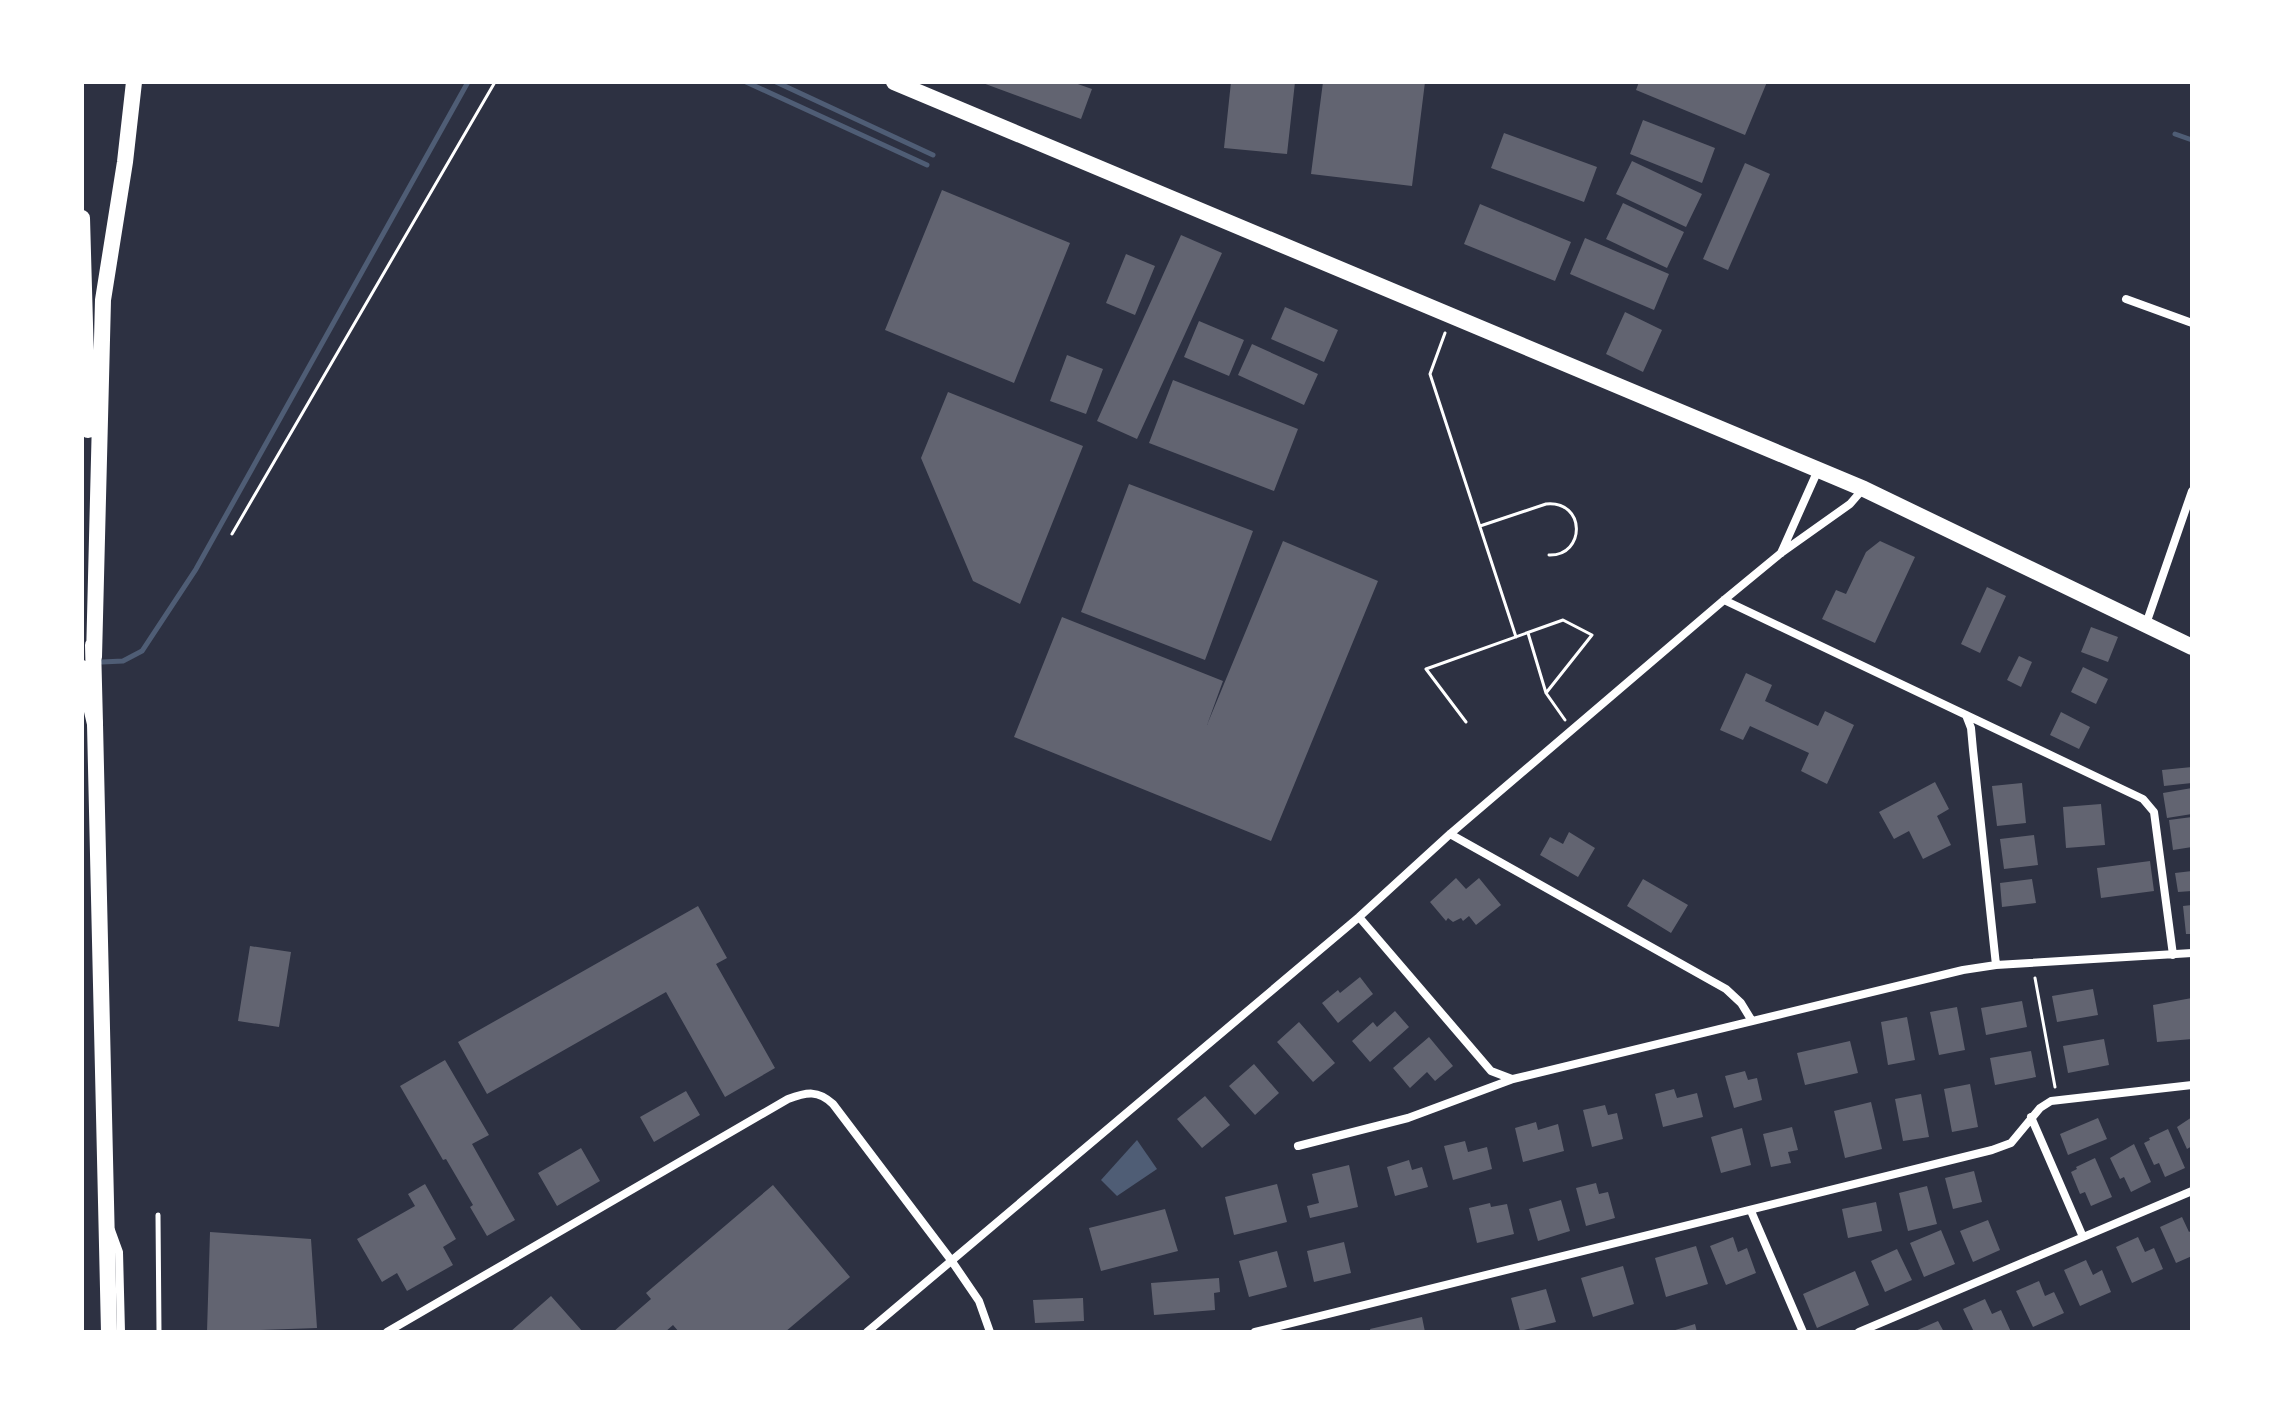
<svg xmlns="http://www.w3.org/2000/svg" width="2274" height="1414" font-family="'DM Sans',sans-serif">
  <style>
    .water { fill: #4f5d75 }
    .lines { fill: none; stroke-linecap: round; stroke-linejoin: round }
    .stream { stroke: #4f5d75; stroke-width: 5 }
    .building { fill: #626471 }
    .path { stroke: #fff; stroke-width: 3 }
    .service { stroke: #fff; stroke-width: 5 }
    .minor { stroke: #fff; stroke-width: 8 }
    .primary { stroke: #fff; stroke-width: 16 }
    .trunk { stroke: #fff; stroke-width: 16 }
  </style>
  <rect width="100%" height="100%" fill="#2d3142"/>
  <!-- water -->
  <path class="water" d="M1137,1140l20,29 -40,27 -16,-16z"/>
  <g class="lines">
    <!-- stream -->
    <path class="stream" d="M746,82l181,83
      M776,82l157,73
      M2175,134l17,6
      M102,662l21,-1 19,-10 54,-82 272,-487"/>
  </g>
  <!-- building -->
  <path class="building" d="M980,82h92l20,7 -11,30z
    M1231,82h64l-8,72 -63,-6z
    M1323,82h102l-13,104 -101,-12z
    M1639,82h128l-22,53 -109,-45z
    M1643,120l72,28 -13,35 -72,-29z
    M1504,133l93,34 -13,35 -93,-34z
    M1632,161l70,33 -16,33 -70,-33z
    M1745,163l25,11 -42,96 -25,-11z
    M942,190l128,53 -56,140 -129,-53z
    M1623,203l61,29 -17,36 -61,-29z
    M1480,204l91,38 -16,39 -91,-37z
    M1181,235l41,18 -85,186 -40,-18z
    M1585,238l84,36 -15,36 -84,-36z
    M1126,254l29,12 -20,49 -29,-12z
    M1285,307l53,23 -14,32 -53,-23z
    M1625,312l37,18 -19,42 -37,-18z
    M1199,321l45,19 -15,36 -45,-19z
    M1252,344l66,30 -14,31 -66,-30z
    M1067,355l36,14 -17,45 -36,-13z
    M1173,380l125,49 -24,62 -125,-48z
    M948,392l135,54 -63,158 -47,-23 -52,-123z
    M1129,484l124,47 -48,129 -124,-48z
    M1283,541l95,40 -107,260 -257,-104 48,-120 161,64 -16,44z
    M1880,541l35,16 -40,86 -53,-24 14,-29 10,4 20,-42z
    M1987,587l19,9 -26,57 -19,-9z
    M2091,627l27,10 -10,25 -27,-10z
    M2019,656l13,6 -11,25 -14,-7z
    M2083,667l25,12 -12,25 -25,-12z
    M1746,673l26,12 -7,16 53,25 7,-15 29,14 -27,59 -26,-13 8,-18 -59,-27 -7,14 -23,-10z
    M2061,712l29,15 -11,22 -29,-14z
    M2192,767v16l-28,3 -2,-16z
    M1935,782l14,27 -12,7 14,29 -28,14 -14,-28 -15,8 -15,-27z
    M2022,783l4,40 -29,3 -5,-40z
    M2192,788v26l-25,4 -4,-25z
    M2101,804l4,41 -39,3 -3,-41z
    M2192,817v30l-19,3 -4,-30z
    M1569,832l26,16 -17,29 -38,-22 10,-18 13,7z
    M2034,835l4,30 -34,4 -4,-30z
    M2150,861l4,30 -53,7 -4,-30z
    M2192,871v20l-14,1 -3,-19z
    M1456,878l10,11 13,-11 22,27 -25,20 -7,-9 -6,5 -2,-3 -8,4 -5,-4 -2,3 -16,-19z
    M1643,879l45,26 -17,28 -44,-27z
    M2032,879l4,24 -34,4 -2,-24z
    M2192,905v29h-6l-3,-28z
    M698,906l29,52 -11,6 59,104 -50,29 -59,-105 -179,102 -29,-52z
    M250,946l41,6 -12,75 -41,-6z
    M1360,977l13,17 -35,29 -16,-20 16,-13 2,3z
    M2093,989l5,26 -41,7 -5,-26z
    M2192,998v41l-35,3 -4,-37z
    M2022,1001l5,26 -41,8 -5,-27z
    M1957,1007l8,43 -26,5 -9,-43z
    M1395,1011l14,16 -39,35 -18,-21 21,-19 4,5z
    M1907,1017l8,43 -27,5 -7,-43z
    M1299,1022l36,41 -22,19 -36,-40z
    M1429,1037l24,29 -18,15 -8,-9 -17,16 -17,-20z
    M2104,1039l5,26 -41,8 -5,-27z
    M1850,1041l8,32 -53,12 -8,-32z
    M2031,1051l5,26 -41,8 -5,-27z
    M445,1060l44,75 -17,9 43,76 -28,16 -17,-29 3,-2 -27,-46 -3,1 -43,-74z
    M1254,1064l25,29 -24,22 -26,-29z
    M1745,1071l3,9 9,-2 5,22 -28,8 -9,-32z
    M1970,1084l8,43 -26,5 -8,-43z
    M1674,1089l3,9 20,-5 6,24 -40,10 -8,-33z
    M686,1091l14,24 -46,27 -14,-25z
    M1921,1094l8,43 -26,4 -8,-42z
    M1205,1096l25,29 -28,23 -25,-29z
    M1871,1102l11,47 -37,9 -11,-47z
    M1605,1105l3,10 9,-2 6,26 -31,8 -9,-37z
    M2192,1117v29l-5,3 -10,-22z
    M2098,1118l9,21 -39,16 -8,-21z
    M1536,1122l2,8 20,-6 6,27 -41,11 -8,-34z
    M1792,1127l6,23 -10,2 3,11 -20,4 -8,-33z
    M1742,1128l9,37 -30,8 -10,-36z
    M2168,1129l17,39 -20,9 -6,-14 -5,2 -10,-22 6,-3 -1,-2z
    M1465,1141l3,11 19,-5 5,22 -39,11 -9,-34z
    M2134,1144l17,38 -20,10 -7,-15 -4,2 -10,-21z
    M581,1148l19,33 -43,25 -19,-33z
    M2095,1158l17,39 -21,9 -6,-14 -5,2 -9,-22 6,-3 -1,-2z
    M1409,1160l3,10 10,-3 6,20 -33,9 -8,-29z
    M1349,1165l9,42 -48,11 -3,-12 12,-3 -7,-29z
    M1974,1171l8,31 -29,7 -8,-31z
    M1596,1183l3,11 9,-2 7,26 -29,8 -10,-38z
    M425,1184l31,55 -13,8 10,18 -46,26 -10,-18 -15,9 -25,-43 58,-33 -7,-12z
    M1277,1184l10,38 -53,13 -9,-38z
    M773,1185l77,92 -65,55h-106l-6,-7 -8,7h-52l38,-33 -5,-6z
    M1927,1186l10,38 -29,7 -9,-38z
    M1561,1200l9,31 -32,10 -9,-32z
    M1876,1202l6,29 -34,7 -6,-29z
    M1490,1203l1,4 16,-3 7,30 -37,9 -8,-35z
    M1165,1209l13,42 -77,20 -12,-43z
    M2182,1217l7,15 3,-2v26l-16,7 -16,-36z
    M1988,1220l12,30 -27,12 -13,-31z
    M1941,1230l14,34 -31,13 -14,-34z
    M210,1232l101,7 6,89 -110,4z
    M1733,1237l5,15 9,-4 9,25 -30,12 -16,-39z
    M2138,1237l7,15 9,-4 9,21 -31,14 -16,-36z
    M1344,1242l7,31 -37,9 -7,-31z
    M1696,1246l12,38 -42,13 -11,-39z
    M1897,1249l15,31 -27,12 -14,-31z
    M1277,1251l10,36 -38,10 -10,-36z
    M2086,1260l7,15 9,-5 9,22 -31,14 -16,-36z
    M1623,1266l11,38 -41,13 -12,-39z
    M1855,1271l14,34 -52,23 -14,-34z
    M1219,1278l1,14 -6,1 1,17 -61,5 -3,-32z
    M2039,1281l6,15 9,-4 10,21 -31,14 -17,-36z
    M1546,1289l10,33 -36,9 -9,-33z
    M551,1296l32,36h-73z
    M1083,1298l1,23 -49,2 -2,-23z
    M1985,1299l7,15 9,-4 10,22h-37l-11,-23z
    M1422,1317l3,15h-54l-1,-3z
    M1938,1321l6,11h-31z
    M1695,1324l2,8h-25v-1z"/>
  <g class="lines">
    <!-- path -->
    <path class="path" d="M1445,333l-15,41 86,263
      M1480,526l66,-22c40,-4 40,52 3,51
      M232,534l263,-452
      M1528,633l18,60 19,27
      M1466,722l-40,-53 137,-49 29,15 -46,58
      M2035,978l20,109"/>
    <!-- service -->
    <path class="service" d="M158,1215l1,117"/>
    <!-- minor -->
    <path class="minor" d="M2126,299l66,24
      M1781,553l37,-83
      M1724,600l419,199 11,13 19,143
      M2146,624l46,-133
      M1966,715l5,13 2,22 23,215
      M1450,834l276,155 15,14 11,18
      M1359,917l132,154 21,8
      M2031,1117l52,120
      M1298,1146l110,-28 105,-39 450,-109 33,-5 196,-12
      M1751,1211l52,121
      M111,1230l8,22 2,80
      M387,1332l401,-233c19,-7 30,-9 45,5l118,156 28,41 11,31
      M867,1332l492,-415 91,-83 274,-234 57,-47 69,-49 13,-15
      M1255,1332l737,-182 19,-7 29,-35 11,-7 141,-16
      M1859,1332l333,-141"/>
    <!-- primary -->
    <path class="primary" d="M894,82l970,407 328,158
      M82,668l13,56 14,608"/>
    <!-- trunk -->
    <path class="trunk" d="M82,218l6,212
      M93,645l2,79
      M94,657l9,-357 22,-138 9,-80"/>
  </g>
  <!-- border -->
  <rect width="2274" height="1414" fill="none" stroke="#ffffff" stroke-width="168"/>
</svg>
